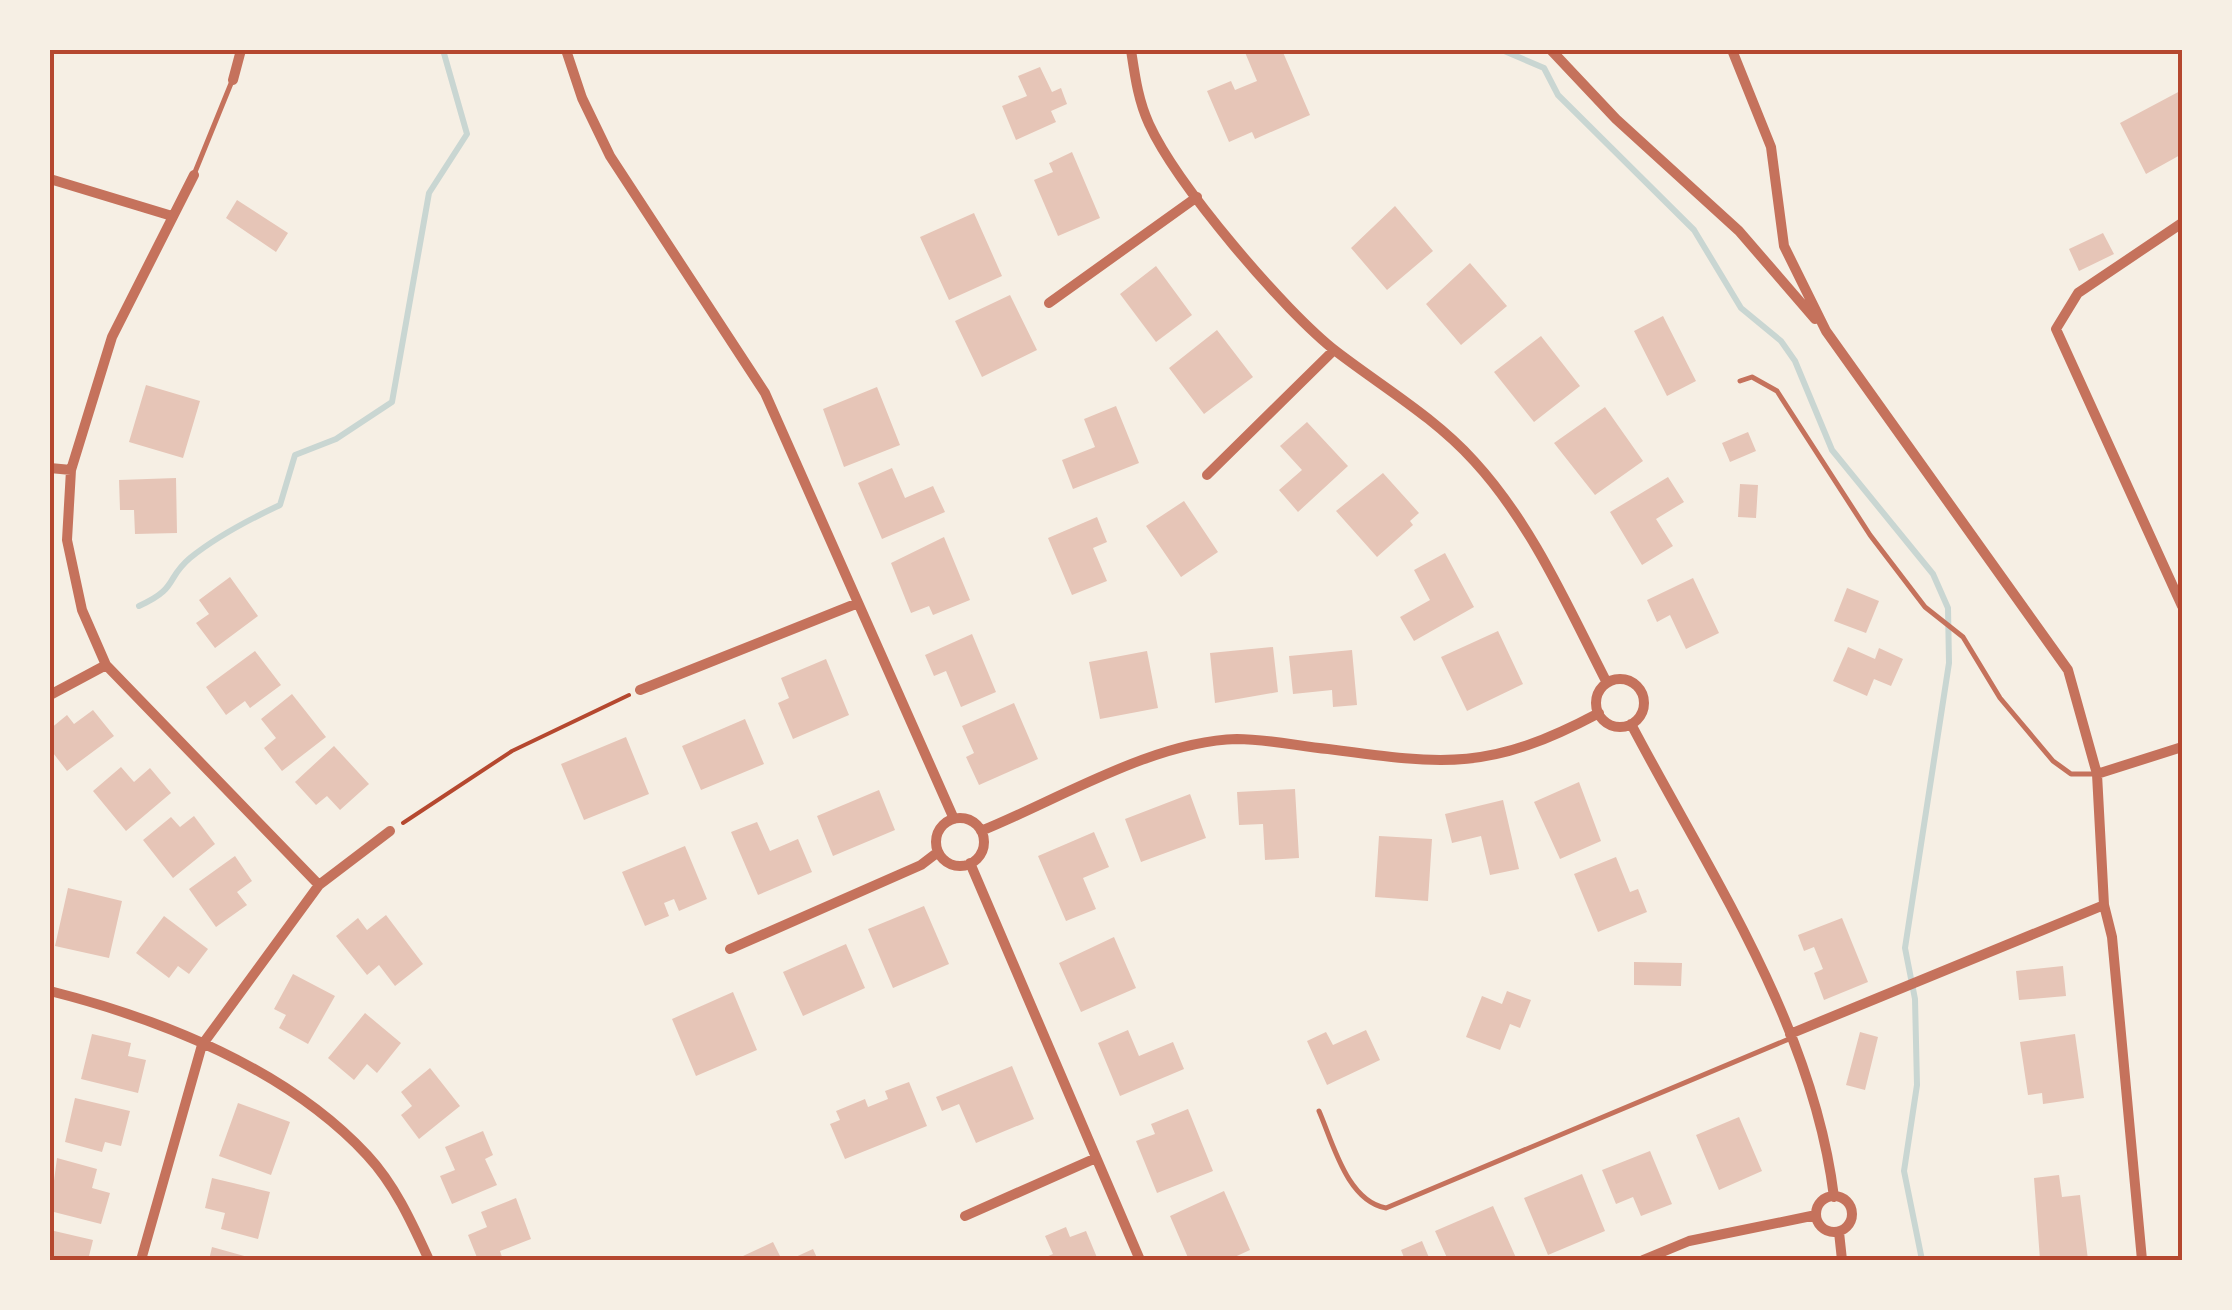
<svg xmlns="http://www.w3.org/2000/svg" width="2232" height="1310" font-family="'Work Sans',sans-serif">
  <style>
    .lines { fill: none; stroke-linecap: round; stroke-linejoin: round }
    .stream { stroke: #c9d6d2; stroke-width: 6 }
    .building { fill: #e6c5b7 }
    .path { stroke: #b5482f; stroke-width: 4 }
    .service { stroke: #c5725c; stroke-width: 5 }
    .minor { stroke: #c5725c; stroke-width: 10 }
    .neatline { fill: none; stroke: #b5482f; stroke-width: 4 }
  </style>
  <rect width="100%" height="100%" fill="#f6efe4"/>
  <g class="lines">
    <!-- stream -->
    <path class="stream" d="M1502,50l42,18 14,27 136,135 47,78 40,33 14,20 37,89 101,124 15,34 1,55 -44,285 10,51 2,86 -13,86 18,89
      M139,606c40,-18 26,-27 51,-48 27,-22 58,-38 90,-53l15,-50 41,-16 56,-37 37,-209 38,-59 -24,-84"/>
  </g>
  <!-- building -->
  <path class="building" d="M1244,50h38l28,65 -55,24 -3,-7 -23,10 -22,-51 24,-10 4,9 22,-9z
    M1040,67l12,25 9,-4 6,16 -16,7 5,11 -40,18 -14,-34 25,-10 -9,-20z
    M2182,90v64l-36,20 -26,-51z
    M1072,152l28,66 -42,18 -24,-56 19,-8 -4,-9z
    M237,200l51,33 -12,19 -50,-34z
    M1395,206l38,45 -46,39 -36,-42z
    M974,213l28,63 -53,24 -29,-63z
    M2103,233l11,21 -35,17 -10,-22z
    M1470,263l37,43 -46,39 -35,-41z
    M1156,266l36,49 -36,27 -36,-48z
    M1010,295l27,55 -55,27 -27,-56z
    M1663,316l33,65 -29,15 -33,-65z
    M1217,330l36,47 -49,37 -35,-46z
    M1541,336l39,50 -46,36 -40,-50z
    M146,385l54,16 -17,57 -54,-16z
    M877,387l23,58 -56,22 -21,-58z
    M1116,406l23,57 -66,26 -11,-29 33,-13 -11,-28z
    M1605,407l38,54 -48,34 -41,-52z
    M1307,422l41,44 -50,46 -19,-22 23,-20 -22,-24z
    M1748,432l8,19 -26,11 -8,-19z
    M892,468l13,30 28,-12 12,26 -63,27 -24,-56z
    M1383,473l36,40 -9,8 3,4 -36,32 -41,-46z
    M1668,477l16,25 -28,17 17,27 -31,19 -32,-53z
    M176,478l1,55 -42,1 -1,-24h-14l-1,-30z
    M1740,484l18,1 -2,33 -18,-1z
    M1184,501l34,51 -37,25 -35,-51z
    M1097,517l10,25 -14,6 14,33 -35,14 -24,-57z
    M944,537l26,63 -37,15 -4,-9 -18,7 -20,-50z
    M1445,553l29,54 -60,34 -14,-24 30,-17 -16,-30z
    M230,577l28,39 -43,32 -19,-25 13,-9 -10,-14z
    M1693,578l26,55 -33,16 -16,-34 -13,7 -10,-22z
    M1847,588l32,13 -13,32 -32,-12z
    M1498,631l25,53 -56,27 -26,-54z
    M972,634l24,58 -35,15 -15,-36 -12,5 -9,-21z
    M1273,647l5,45 -63,11 -5,-50z
    M1848,647l27,12 4,-11 24,11 -12,27 -17,-7 -7,17 -34,-15z
    M1352,650l5,55 -24,2 -1,-17 -39,4 -4,-38z
    M255,651l26,34 -31,23 -5,-7 -19,14 -20,-28z
    M1147,651l11,57 -58,11 -11,-57z
    M826,659l23,56 -56,24 -15,-36 11,-5 -8,-20z
    M292,694l34,43 -44,34 -18,-23 12,-10 -15,-19z
    M1014,703l24,56 -59,26 -13,-28 8,-4 -12,-27z
    M93,710l21,26 -47,35 -17,-22v-20l17,-14 7,9z
    M745,719l19,45 -63,26 -19,-44z
    M626,737l23,57 -65,26 -23,-56z
    M334,746l35,38 -29,26 -13,-14 -11,9 -21,-23z
    M121,767l13,15 16,-14 21,25 -45,38 -33,-40z
    M1579,782l22,59 -41,18 -26,-57z
    M1295,789l4,69 -34,2 -2,-36 -24,1 -2,-33z
    M879,790l16,40 -62,26 -16,-40z
    M1190,794l16,44 -65,24 -16,-43z
    M1503,800l16,69 -29,6 -9,-39 -29,7 -7,-29z
    M194,816l21,28 -42,34 -30,-38 28,-23 9,10z
    M757,822l13,29 28,-12 14,33 -54,23 -27,-63z
    M1094,832l15,35 -26,11 13,31 -30,12 -28,-65z
    M1379,836l53,3 -4,62 -53,-4z
    M685,846l22,53 -28,12 -5,-12 -10,4 5,13 -24,10 -23,-54z
    M235,856l17,25 -15,11 10,13 -31,22 -27,-38z
    M1616,857l14,35 8,-3 9,23 -49,20 -24,-58z
    M68,888l54,13 -13,57 -54,-12z
    M924,906l25,58 -56,24 -25,-59z
    M386,915l37,49 -28,22 -16,-21 -12,10 -31,-39 22,-18 9,12z
    M164,916l44,33 -19,25 -11,-8 -9,12 -33,-25z
    M1842,918l26,64 -44,18 -10,-27 9,-4 -9,-22 -10,4 -6,-16z
    M1114,937l22,51 -55,24 -22,-49z
    M846,944l19,44 -62,28 -20,-44z
    M1634,962l48,1 -1,23 -47,-1z
    M2063,966l3,30 -47,4 -3,-29z
    M293,974l42,22 -27,48 -29,-16 7,-13 -12,-6z
    M1507,991l24,9 -11,28 -10,-4 -10,26 -34,-13 16,-41 20,8z
    M733,992l24,58 -61,26 -24,-57z
    M365,1013l36,30 -24,30 -10,-9 -13,16 -26,-22z
    M1128,1030l11,26 34,-14 11,27 -64,27 -22,-53z
    M1366,1030l14,30 -53,25 -20,-44 19,-9 7,13z
    M1860,1032l18,5 -13,53 -19,-5z
    M92,1034l39,9 -3,13 18,4 -8,33 -57,-14z
    M2075,1034l9,64 -41,6 -1,-11 -14,2 -8,-53z
    M1012,1066l22,53 -58,24 -17,-39 -17,7 -6,-14z
    M430,1068l30,38 -41,33 -18,-24 11,-9 -11,-14z
    M909,1082l18,44 -82,33 -15,-35 10,-4 -4,-9 29,-12 3,8 20,-8 -3,-8z
    M75,1098l55,13 -9,35 -16,-4 -3,10 -37,-10z
    M238,1103l52,19 -19,53 -52,-19z
    M1188,1109l25,62 -56,22 -21,-52 19,-7 -4,-10z
    M1739,1117l23,54 -43,19 -23,-55z
    M483,1131l10,24 -8,4 12,26 -45,19 -12,-28 15,-6 -10,-23z
    M1650,1151l22,53 -31,12 -8,-19 -17,7 -14,-34z
    M57,1158l40,11 -5,19 18,5 -9,31 -51,-13z
    M1582,1174l23,57 -57,24 -24,-57z
    M2059,1175l3,22 18,-2 8,65h-48l-6,-82z
    M212,1178l58,14 -12,47 -37,-10 4,-16 -20,-5z
    M1224,1191l26,59 -22,10h-39l-19,-44z
    M516,1198l15,41 -31,12 3,9h-25l-10,-25 19,-8 -6,-15z
    M1493,1206l24,54h-69l-13,-29z
    M1066,1227l4,10 16,-6 12,29h-59l14,-6 -8,-18z
    M50,1230l43,10 -5,20h-38z
    M1422,1241l8,19h-25l-4,-10z
    M773,1242l9,18h-38l-1,-4z
    M212,1247l43,12v1h-46z
    M813,1249l5,11h-29z"/>
  <g class="lines">
    <!-- path -->
    <path class="path" d="M403,823l109,-72 117,-56"/>
    <!-- service -->
    <path class="service" d="M195,172l37,-91
      M1740,381l12,-4 25,14 93,144 55,72 38,30 37,61 53,63 18,13h24
      M1319,1111c14,32 28,90 67,97l403,-169"/>
    <!-- minor -->
    <path class="minor" d="M566,50l16,48 28,58 155,237 189,426
      M1131,50c4,26 7,50 18,74 28,61 135,187 188,228 47,36 97,65 137,109 58,63 94,146 133,222
      M1551,50l65,69 123,112 76,88
      M1732,50l39,97 13,99 42,85 242,339 29,104 7,131 8,32 30,323
      M233,80l8,-30
      M194,175l-82,162 -41,133 -4,70 15,70 24,55 213,220
      M50,179l122,37
      M2182,223l-104,70 -22,36 126,277
      M1049,303l148,-106
      M50,468l21,2
      M1207,475l127,-125
      M1596 703a24 24 0 1 1 48 0a24 24 0 1 1-48 0Z
      M640,690l218,-87
      M50,695l56,-30
      M1631,724c79,150 182,301 203,473
      M2097,774l85,-27
      M936 842a24 24 0 1 1 48 0a24 24 0 1 1-48 0Z
      M981,831c77,-31 172,-90 256,-92 30,0 61,7 91,10 118,16 162,22 271,-36
      M970,863l170,397
      M730,949l191,-84 17,-13
      M50,991c111,28 237,78 317,164 28,30 45,68 62,105
      M1790,1034l314,-129
      M1816 1214a18 18 0 1 1 36 0a18 18 0 1 1-36 0Z
      M965,1216l131,-58
      M1839,1232l3,28
      M141,1260l61,-215 117,-160 71,-54
      M1643,1260l46,-19 127,-26"/>
  </g>
  <!-- border -->
  <rect width="2232" height="1310" fill="none" stroke="#f6efe4" stroke-width="105"/>
  <rect x="52" y="52" width="2128" height="1206" class="neatline"/>
</svg>
